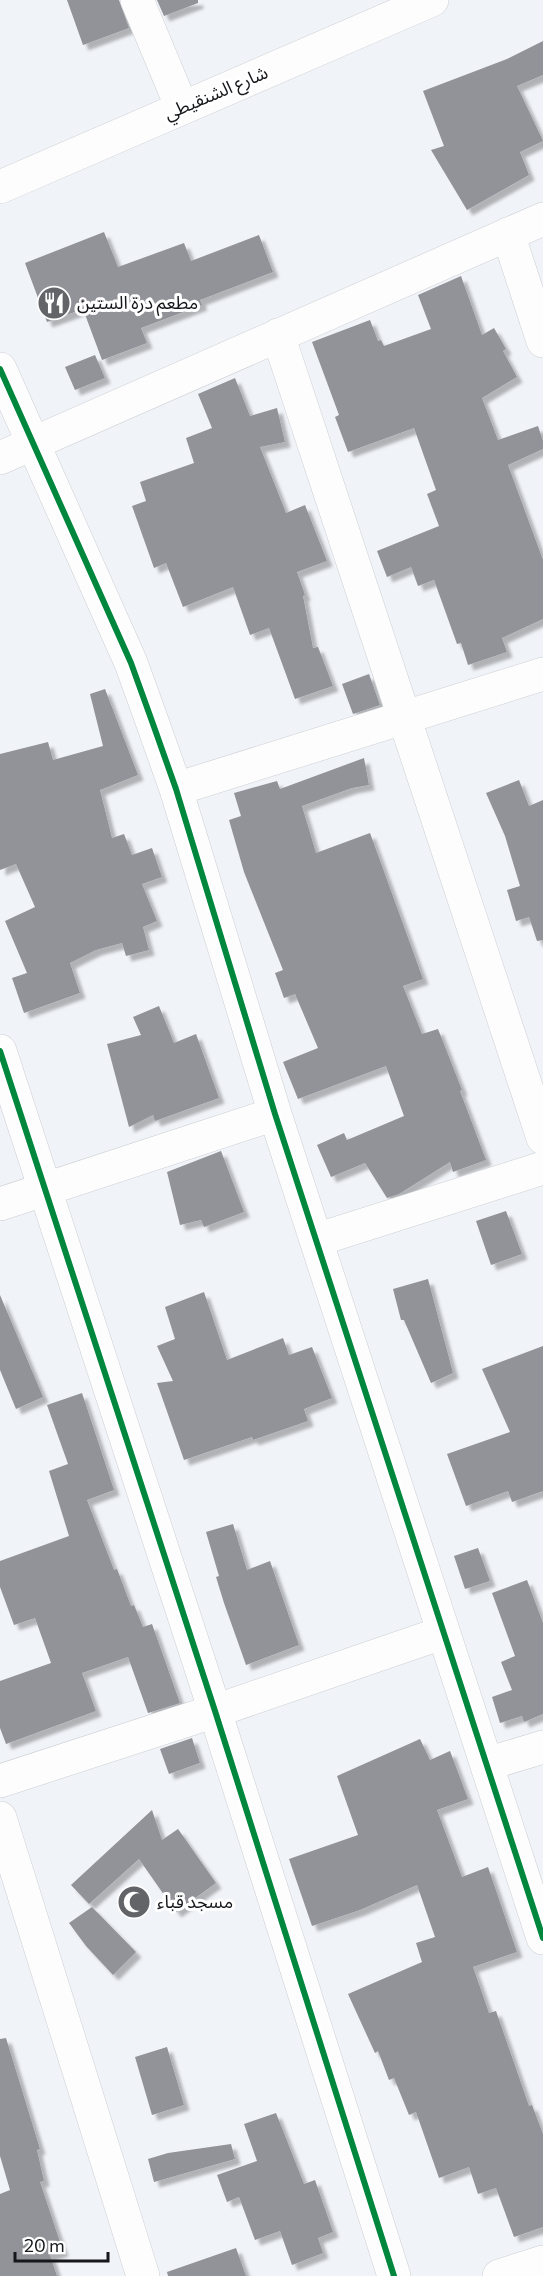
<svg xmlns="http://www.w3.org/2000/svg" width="543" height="2276" font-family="Commissioner,'Noto Sans Arabic',sans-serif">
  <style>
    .building { fill: #929299; filter: url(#shadow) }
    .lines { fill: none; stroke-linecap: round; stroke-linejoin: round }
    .minor-casing { stroke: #cdcfd3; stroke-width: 34 }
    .minor { stroke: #fdfdfe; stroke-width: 33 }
    .cycleway-casing { stroke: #fff; stroke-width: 10 }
    .cycleway { stroke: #00873e; stroke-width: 6 }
    .labels { text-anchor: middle; stroke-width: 6; stroke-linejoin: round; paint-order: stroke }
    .street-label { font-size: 18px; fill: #15171a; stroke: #fff }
    .poi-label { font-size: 18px; fill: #15171a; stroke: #fff; text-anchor: start }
  </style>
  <defs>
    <filter id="shadow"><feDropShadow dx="5.5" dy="5.5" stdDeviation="1.5" flood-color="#0004"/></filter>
  </defs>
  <rect width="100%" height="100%" fill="#f0f3f8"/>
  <!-- building -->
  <path class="building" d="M67,0h52l10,28 -46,17z
    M157,0h41v3l-34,13z
    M543,41v34l-26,11 26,55 -23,11 9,23 -62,35 -36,-60 13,-4 -21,-55 84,-32z
    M104,232l14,35 66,-24 7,18 68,-26 14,37 -73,28 2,5 -61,23 6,15 -45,17 -19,-51 -36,13 -22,-59z
    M461,276l21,59 12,-7 12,21 -3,2 14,26 -35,21 16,42 40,-14 5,15v8l-35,16 35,95v59l-41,19 5,14 -39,13 -7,-22 -4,1 -23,-64 -16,6 -7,-19 -24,10 -10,-26 62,-25 -12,-32 9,-4 -22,-62 -66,24 -13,-35 4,-2 -27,-73 58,-22 8,21 3,-1 3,6 47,-17 -13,-34z
    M95,355l10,23 -30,12 -10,-23z
    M235,378l15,38 27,-8 8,34 -25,5 26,66 19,-8 22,56 -30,11 8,23 -2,1 10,52 5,-1 15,39 -38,13 -26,-71 -19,7 -17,-48 -50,20 -17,-44 -12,5 -22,-62 14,-5 -6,-19 54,-19 -8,-25 26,-10 -14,-34z
    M369,674l11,31 -27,9 -11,-30z
    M105,689l33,86 -38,15 12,48 12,-4 8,21 20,-7 10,29 -20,7 15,37 -14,6 6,23 -23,6 -4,-13 -26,7 -26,13 10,30 -56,20 -12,-35 15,-5 -22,-52 30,-14 -19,-43 -16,6v-116l48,-12 5,18 50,-14 -13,-52z
    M364,758l5,27 -17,3 -50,18 14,47 54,-20 53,146 -20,7 19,48 16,-5 24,61 -2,1 26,69 -33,12 -3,-10 -51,32 -12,4 -22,-35 -34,14 -14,-32 27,-12 3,7 57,-24 -18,-50 -88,33 -15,-37 35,-14 -23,-54 -11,4 -9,-25 8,-3 -39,-98 -15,-52 12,-4 -7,-23 43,-12 3,8z
    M519,780l10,26 14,-6v140l-6,1 -8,-24 -13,4 -9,-31 13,-4 -15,-50 -19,-43z
    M159,1006l15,37 22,-9 23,64 -64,23 -2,-6 -24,12 -22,-83 34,-9 -8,-18z
    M221,1151l23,61 -40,15 -3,-7 -21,5 -13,-53z
    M506,1211l16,43 -31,11 -15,-44z
    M428,1279l25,94 -22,10 -27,-63h-3l-8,-31z
    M204,1292l23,68 56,-22 6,17 23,-8 20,51 -28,11 4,12 -55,19 -1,-3 -68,23 -27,-77 16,-2 -16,-35 18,-7 -10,-32z
    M0,1295l43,102 -27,12 -16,-39z
    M543,1346v145l-31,11 -4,-11 -42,15 -19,-52 63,-22 -28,-63z
    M82,1393l32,97 -27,10 27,70 3,-1 14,37 3,-1 9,22 9,-3 28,79 -32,10 -20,-56 -46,16 14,38 -90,33 -6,-16v-47l51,-18 -16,-45 -21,7 -14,-38v-26l69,-25 -20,-65 19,-7 -21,-59z
    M233,1524l14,46 23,-9 29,84 -53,20 -22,-62 -8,-26 3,-1 -13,-44z
    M478,1548l12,33 -25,8 -11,-33z
    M527,1580l16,43v91l-19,8 -2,-6 -22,7 -8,-26 20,-7 -11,-28 14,-6 -23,-63z
    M192,1738l8,25 -31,11 -9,-25z
    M420,1739l10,21 20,-9 18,48 -31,11 25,67 26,-10 29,85 -44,15 16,46 7,-2 33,95 3,-1 11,29v93l-29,10 -18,-49 -18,6 -9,-27 -30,11 -23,-66 -7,3 -15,-37 -5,2 -11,-29 -3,2 -27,-59 74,-32 -6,-19 19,-6 -18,-52 -57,25 -48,16 -23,-67 69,-24 -21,-59z
    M152,1810l10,30 16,-11 38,54 -40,29 -37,-53 -50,45 -18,-19z
    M92,1907l44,45 -23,23 -27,-29 -17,-23z
    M6,2038l34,111 -3,1 7,31 -4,1 23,69 -13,4 7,21h-57v-82l10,-4 -10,-34v-117z
    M167,2047l17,58 -32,10 -17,-58z
    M276,2113l28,71 11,-4 18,52 -15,6 5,15 -31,12 -12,-34 -25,9 -16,-43 -12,5 -10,-27 40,-14 -13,-37z
    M231,2144l4,15 -81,23 -6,-23 20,-6z
    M236,2248l10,28h-78l-1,-4z"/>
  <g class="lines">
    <!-- minor casing -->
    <g class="minor-casing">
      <path id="minor" d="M137,0l45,108
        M0,187l432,-187
        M508,234l35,107
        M278,335l265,803
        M0,369l131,294 22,61 23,65 99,325 268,824
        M0,458l543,-239
        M176,789l367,-115
        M0,1051l215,660 179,565
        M0,1204l275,-90
        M316,1240l227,-72
        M487,1764l56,-17
        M0,1781l215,-70 227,-78
        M0,1818l143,458
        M499,2276l44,-14"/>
    </g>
    <!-- minor -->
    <use href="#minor" class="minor"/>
    <!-- cycleway casing -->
    <g class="cycleway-casing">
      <path id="cycleway" d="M0,369l131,294 22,61 23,65 99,325 268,824
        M0,1051l215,660 179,565"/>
    </g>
    <!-- cycleway -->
    <use href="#cycleway" class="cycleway"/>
  </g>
  <!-- icons -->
  <defs>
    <g id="restaurant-disc" transform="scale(1.725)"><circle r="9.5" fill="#626468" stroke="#fff"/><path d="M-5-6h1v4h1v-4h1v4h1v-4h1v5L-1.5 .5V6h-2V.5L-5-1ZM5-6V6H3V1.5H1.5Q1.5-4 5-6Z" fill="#fff"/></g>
    <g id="mosque-disc" transform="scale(1.725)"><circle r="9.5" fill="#626468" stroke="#fff"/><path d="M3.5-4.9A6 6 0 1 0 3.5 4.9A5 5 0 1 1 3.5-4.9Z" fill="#fff"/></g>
  </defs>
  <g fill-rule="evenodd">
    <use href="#restaurant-disc" x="54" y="303"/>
    <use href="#mosque-disc" x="134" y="1902"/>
  </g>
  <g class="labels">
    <!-- street labels -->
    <g class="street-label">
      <text transform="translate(216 93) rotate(-23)" y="6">شارع الشنقيطي</text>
    </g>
    <!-- poi labels -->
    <g class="poi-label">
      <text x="77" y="309">مطعم درة الستين</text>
      <text x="157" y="1908">مسجد قباء</text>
    </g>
  </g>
  <!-- scale -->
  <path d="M15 2252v9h93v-9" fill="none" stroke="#15171a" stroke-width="3"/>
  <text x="24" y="2252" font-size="18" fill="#15171a" stroke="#ffffff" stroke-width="4.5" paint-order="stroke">20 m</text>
</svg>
